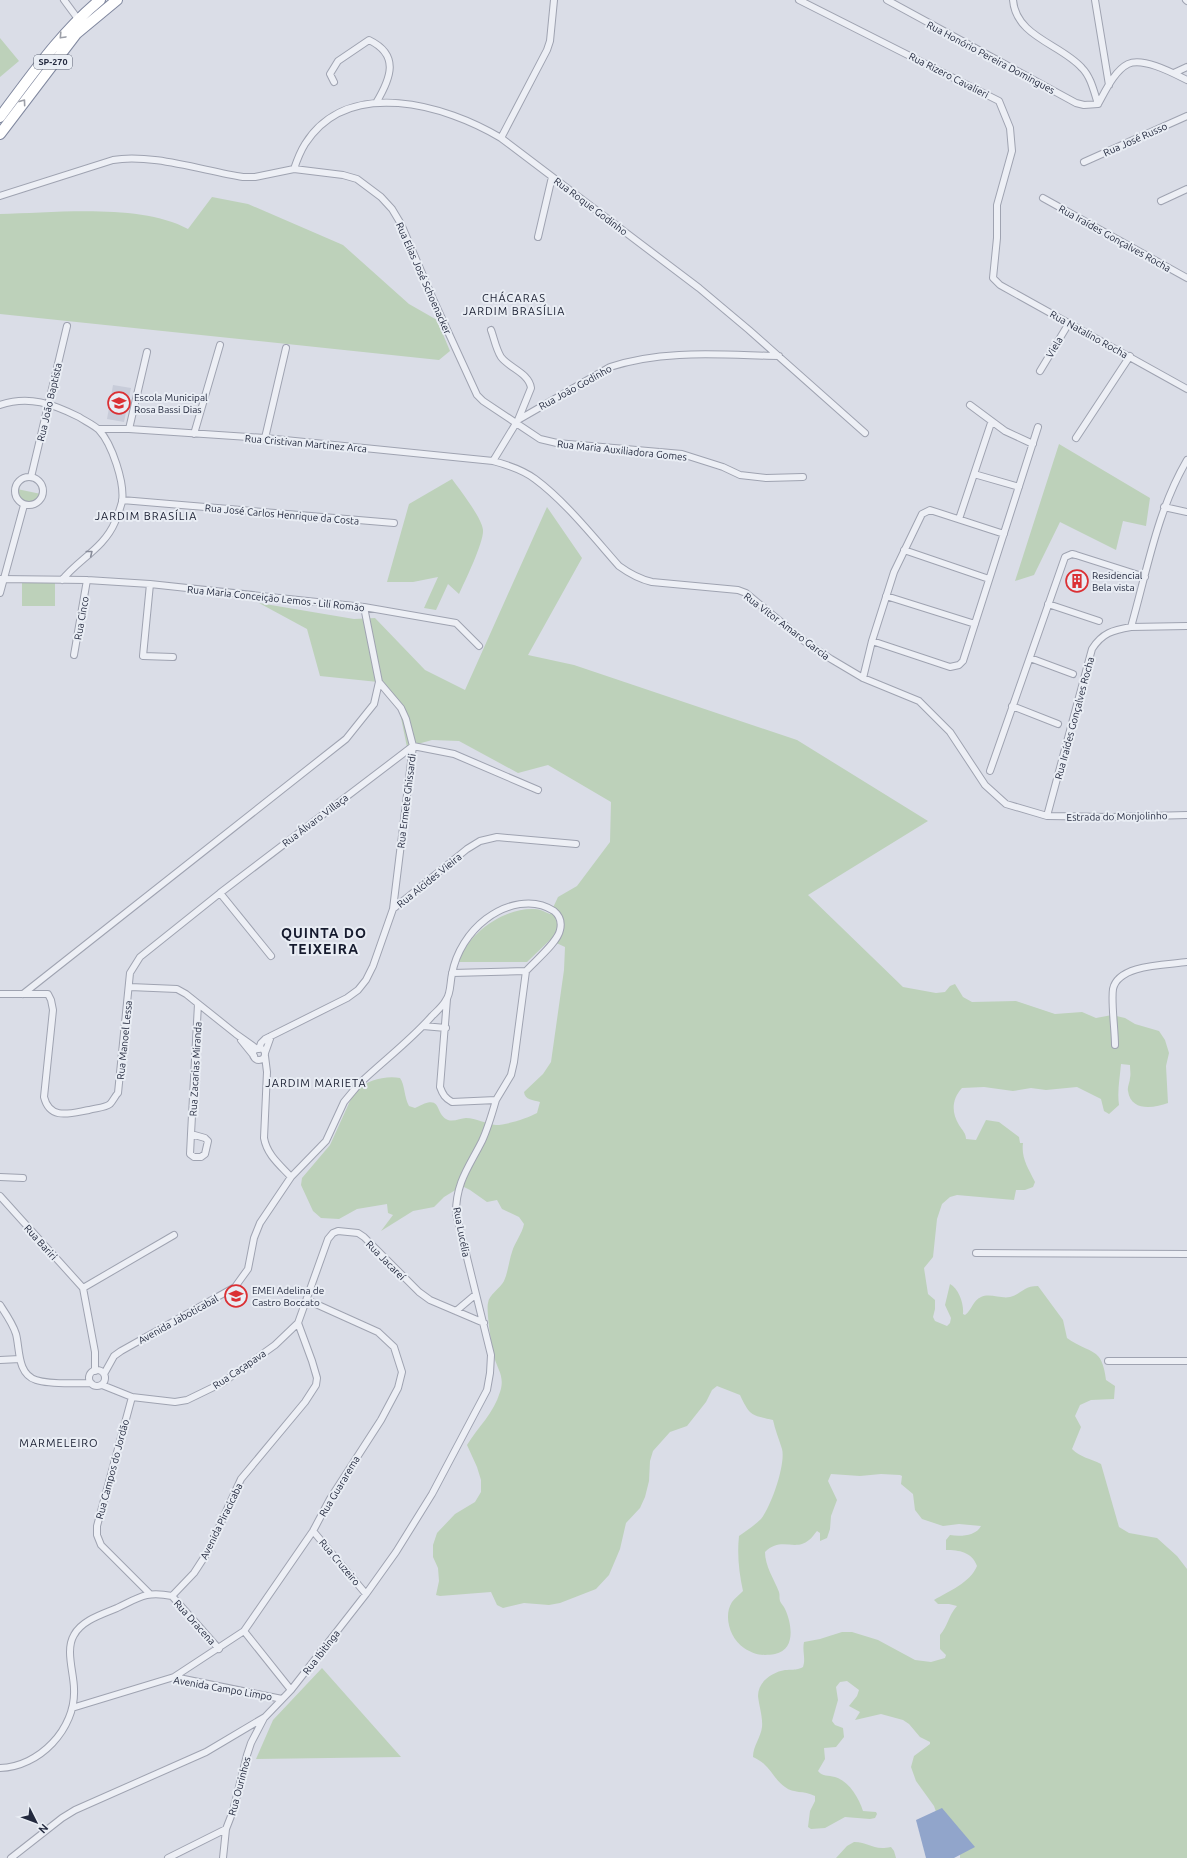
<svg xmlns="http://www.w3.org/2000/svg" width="1187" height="1858" font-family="Ubuntu,sans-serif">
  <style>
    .built { fill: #c8ccd9 }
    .green { fill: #bdd1ba }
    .water { fill: #91a5cb }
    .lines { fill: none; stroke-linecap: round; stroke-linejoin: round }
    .minor-casing { stroke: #9fa3b1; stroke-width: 8 }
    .trunk-casing { stroke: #80889f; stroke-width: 12 }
    .minor { stroke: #edeff5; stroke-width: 6 }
    .trunk { stroke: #fff; stroke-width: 10 }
    .oneway { stroke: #9c9fa8 }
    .oneway2 { stroke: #888c9a }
    .labels { text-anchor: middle; stroke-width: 4; stroke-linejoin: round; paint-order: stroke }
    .shield { fill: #e9edf4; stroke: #5e6475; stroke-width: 1 }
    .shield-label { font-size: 9px; font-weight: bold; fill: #23293e }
    .street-label { font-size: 10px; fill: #23293e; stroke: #e9edf4 }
    .poi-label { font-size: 10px; fill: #23293e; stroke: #e9edf4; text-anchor: start }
    .neighbourhood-label { font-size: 11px; letter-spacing: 1px; fill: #161b2e; stroke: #e9edf4 }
    .district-label { font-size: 14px; font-weight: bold; letter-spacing: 1px; fill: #161b2e; stroke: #e9edf4 }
  </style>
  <rect width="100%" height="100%" fill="#dadde7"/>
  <!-- built -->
  <path class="built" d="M113,385l18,3 -7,34 -17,-3z"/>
  <!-- green -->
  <path class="green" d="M0,38l19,23 -19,16z
    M212,197l36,7 95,41 66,59 28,16 13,31 -11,9 -439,-46v-100c54,-1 140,-11 188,15z
    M1059,444l91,54 -4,28 -23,-5 -7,29 -56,-28 -26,53 -19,6z
    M452,479c8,11 30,39 31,51 1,12 -18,51 -24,64l-11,-10 -12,26 -12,-2 14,-31 -25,5h-26l22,-78z
    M17,489l24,5 -5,8 -11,2c-6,-3 -11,-8 -8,-15z
    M547,507l35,51 -54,97 46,10 223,75 131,81 -120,74 95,92 33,6 9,-1 5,-6 5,-2 8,13 9,5 44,-1 39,13 27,-2 14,6 16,-3 13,3 10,6 24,7 6,9 4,13 -3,13 2,37c-14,5 -37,9 -40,-12 -1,-4 2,-9 2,-13 1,-4 0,-8 0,-13l-9,-1c-1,13 -4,27 -2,41l-10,9 -5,-3 -3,-12 -24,-12 -31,3 -15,-2 -18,3 -29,-4 -22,1c-10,11 -11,24 -3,37 3,5 7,8 7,14l10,1 10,-20 13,2 20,15 1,6h3c-2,15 5,25 12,39l-2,5 -8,3h-9l-2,10 -57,-5 -7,2 -8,7 -5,15 -4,38 -9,11 4,26 7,6v9l-2,8 2,4 12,5 3,-3 1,-5 -6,-13 5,-21c9,5 14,20 13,30l2,1c7,-5 8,-15 16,-18 9,-4 20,2 29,0 12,-3 13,-11 28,-11l25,34 4,18c24,17 35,8 39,42l9,6 -1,13 -23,1 -11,5 -5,11 6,11 -9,22c9,9 18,9 29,15l18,63 10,6 28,5 20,18 10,13v289h-227v-4l-20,-31 -6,-17 -18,-25 -5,-14 3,-11 16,-12v-2l-10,-5 -11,-13 -6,-4 -22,-6 -26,6 5,-8 -11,-6 8,-10 2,-6 -12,-9 -7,1 -4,5 2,13 -6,21 3,4 8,3 1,9 -8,10 -12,1 1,11 -7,12c5,6 10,4 17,6 14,4 24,21 28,34l13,1 1,2 -2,4 -5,1 -25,-2 -20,11 -14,1 -3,-2 2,-16 5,-10v-5c-12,-6 -21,-2 -30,-9 -9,-6 -13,-16 -21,-23 -3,-3 -7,-5 -11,-7 0,-11 8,-20 9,-30 1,-10 -3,-21 -4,-31 0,-15 15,-24 27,-26 9,-1 10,1 18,-3 3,-9 -1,-16 1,-25l16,-3 22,-7h10l26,8 37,20 16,2 14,-4 1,-3 -6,-6v-14c8,-9 8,-19 17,-29l-8,-2h-11l-4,-4c15,-9 36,-17 43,-34 -5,-14 -18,-16 -31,-16v-10l4,-5c10,2 26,1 31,-9l-22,-2 -16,2 -21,-7 -7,-9 -2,-16 -12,-10 1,-8 -2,-1 -19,-1 -21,2 -29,-2 -3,7 9,19 -6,16 -1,13 -3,9 -7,3v-8l-3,-2c-3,3 -5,7 -8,9 -14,12 -28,-4 -44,12 0,14 9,27 14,40 1,3 0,6 1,9 1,3 4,5 5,8 7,15 11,41 -10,45 -13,2 -20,1 -31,-6 -14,-9 -21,-32 -12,-46 3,-4 8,-8 11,-11 -4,-18 -6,-36 -4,-55 7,-5 16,-11 22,-17 10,-12 25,-55 21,-70 -3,-10 -7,-19 -9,-29 -22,-5 -23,-4 -33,-25l-23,-9 -5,4 -6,12 -19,24 -17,6 -17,19 -3,10 -1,20 -4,16 -5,11 -14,15 -6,26 -11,26 -13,14 -36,14 -11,2 -25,-2 -21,5 -6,-3 -6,-13 -51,4 -4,-1 3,-14 -1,-13 -5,-11v-12l4,-12 18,-19 20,-12 6,-10v-12l-4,-13 -10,-22c11,-18 27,-32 33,-53 5,-15 -2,-22 -6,-35 -2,-9 -8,-46 -6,-54 1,-9 12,-14 16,-22 4,-9 5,-20 8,-29 3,-10 10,-18 12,-28l-5,-7 -17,-8 -5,-9 -10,2 -17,-12 -8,-4 -18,11 -10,10 -21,4 -32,20 12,-16 -5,-2 -1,-9 -30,5 -18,10 -18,-1 -8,-7 -12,-26 1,-7 28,-33 25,-55c12,-9 30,-15 45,-12 5,7 4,19 9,28l6,2c29,-16 18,5 33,12 6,2 13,-2 18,-2 10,0 20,6 30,7 11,0 32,-7 41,-12l3,-11c-7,-2 -15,-2 -16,-10l19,-18 8,-12 13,-92 1,-23 -15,-7 -23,22h-68c8,-29 46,-55 76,-53 5,0 10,3 15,5l8,-17 19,-11 33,-44 1,-40 -63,-37 -30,8 -59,-32 -27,-1 -25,7 -8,-39 -21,-26 -58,-6 -13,-47 -48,-26 95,16 21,-1 50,52 40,20z
    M22,583h33v23h-33z
    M322,1668l79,89 -145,2 17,-39z
    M854,1842c16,0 18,9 37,5l3,4 2,7h-60l11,-12z"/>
  <!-- water -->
  <path class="water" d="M942,1808l33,39 -21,11h-28l-10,-38z"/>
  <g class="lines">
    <!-- minor casing -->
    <g class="minor-casing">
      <path id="minor" d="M64,0l14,19
        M799,0l200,101 11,27 2,23 -15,54v33l-4,40 7,7 187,104
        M887,0l189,103 8,2 14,-1
        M1013,0c3,37 48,44 69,68 9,9 12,24 16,36 7,-12 16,-33 30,-40 15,-7 45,9 59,16
        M1095,0l14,85
        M1186,0l1,1
        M1174,73l13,-6
        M334,82l-4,-8 8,-13 31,-21c31,15 22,38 7,63
        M501,138l46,-88 3,-9 4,-41
        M1084,162l103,-46
        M294,169c3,-9 6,-17 11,-25 43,-68 141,-39 196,-6l198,150 50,42 116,103
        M0,196l113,-36c37,-7 91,11 130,17h12l39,-8 49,6 14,4 24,18 11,12 9,15 32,75 44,96 6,6 57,38 17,4 125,11 41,13 17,8 26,3 37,-1
        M1043,198l144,80
        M1161,201l26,-12
        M538,237l14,-60
        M491,330c3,8 5,19 10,27 8,11 28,16 30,31l-13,32
        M1040,371l29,-48
        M0,405c29,-10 53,-1 79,12 6,4 15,8 20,13 13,14 26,53 23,72 -2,6 -4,14 -7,20 -11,26 -36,37 -53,58
        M970,405l35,26 28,13
        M99,429h30l136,9 228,23c15,4 30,9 42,18 30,22 60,60 84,87 11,8 20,13 33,16l86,8 8,3 58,48 27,18 32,19 56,23 31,31 35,53 21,19 41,12 65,1 75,-2
        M129,429l18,-77
        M194,434l26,-89
        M265,438l21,-90
        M1076,438l54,-82
        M493,461l25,-41 92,-53c54,-18 113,-12 169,-11
        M974,474l45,13
        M15 491a14 14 0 1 1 28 0a14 14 0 1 1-28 0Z
        M31,477l36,-151
        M122,500l272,23
        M1164,507l23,5
        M959,519l32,-96
        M904,550l85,29
        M0,579l87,1 63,4 214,23 92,16 23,23
        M150,584l-7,72 30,1
        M0,593l24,-88
        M886,596l89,28
        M1048,604l51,17
        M364,607l15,75 22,26 5,11 7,27 -20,163
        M1131,627l56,-1
        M872,641l78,26 9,-2 4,-4 75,-234
        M74,655l13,-75
        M1030,658l43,16
        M863,678l9,-37 22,-69 28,-58 8,-4 74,24
        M1012,706l46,18
        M990,771l75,-214 7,-3 4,1 69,22
        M1047,816l45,-167c10,-16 21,-19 39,-22 16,-56 26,-116 56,-167
        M220,893l51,63
        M130,987l47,2 9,5 50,40 21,15
        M0,994h48l3,6 2,10 -9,87c6,24 27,16 45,13 6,-2 16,-2 21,-6 3,-3 5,-8 8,-11l12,-120 10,-16 80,-64 193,-147 41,8 84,36
        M23,994l323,-255 28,-35 5,-22
        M447,999l-7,88c3,8 5,11 12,15l44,-2 15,-25 3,-13 12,-91 -74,2
        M423,1026l23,2
        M241,1040l13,16
        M1115,1045c0,-15 -4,-43 -2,-56 5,-25 54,-24 74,-27
        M253 1054a6 6 0 1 1 12 0a6 6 0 1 1-12 0Z
        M259,1049l2,-6 4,-4 82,-41 11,-8 8,-10 7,-14 20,-57 74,-60 13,-8 17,-4 79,7
        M265,1053l6,-17
        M265,1056l2,16 -3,66c3,17 16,27 27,39l35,-36 18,-39 15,-18c24,-23 51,-43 73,-68 5,-5 11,-10 14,-16 5,-6 4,-18 6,-26 4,-22 17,-42 34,-55 20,-15 47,-22 68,-8 6,5 8,11 6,19 -2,12 -25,31 -34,41
        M191,1134l14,4 3,3 -3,13 -4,3h-7l-4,-3 1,-20 7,-130
        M0,1177l23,1
        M0,1196l83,92
        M976,1253l211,1
        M83,1288l91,-53
        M83,1288l12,64v19
        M0,1305c6,9 13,19 16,29 4,15 1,40 20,46 15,5 39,3 55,3
        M456,1311l19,-16
        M0,1360l20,-1
        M1108,1361h79
        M89 1378a8 8 0 1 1 16 0a8 8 0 1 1-16 0Z
        M104,1374l10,-18 7,-5 114,-64 13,-18 6,-31 6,-15 31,-46
        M102,1385l30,12 43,5 12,-2 35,-17 53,-38 23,-22 30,-84 5,-6 5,-2 20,2 6,4 55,55 11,8 54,23
        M132,1397l-35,129v9l4,10 48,48
        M313,1531l53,63
        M172,1596l47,53
        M244,1631l47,59
        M174,1677l70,-46 69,-100 17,-32 51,-79 17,-32 4,-16 -8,-25 -16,-15 -71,-32
        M72,1708l102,-31 108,22
        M0,1768c39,-1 76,-39 74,-79 0,-16 -9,-39 0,-54 8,-15 29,-21 43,-27 23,-11 29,-17 55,-12l22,-23 13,-20 34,-74 64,-77 11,-17 1,-7 -5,-17 -14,-38
        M11,1858l51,-40 13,-8 131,-58 59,-35 26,-27 75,-96 30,-42 36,-58 55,-104 3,-17 1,-18 -35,-142c0,-31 13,-46 26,-72 6,-13 10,-27 14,-41
        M168,1858l58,-29
        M223,1858l3,-29 7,-18 14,-56 4,-12 13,-25"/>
    </g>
    <!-- trunk casing -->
    <g class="trunk-casing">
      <path id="trunk" d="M0,117c31,-41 60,-84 100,-117
        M0,134l76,-100 41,-34"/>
    </g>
    <!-- minor -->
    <use href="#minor" class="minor"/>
    <!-- trunk -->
    <use href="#trunk" class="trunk"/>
  </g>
  <!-- one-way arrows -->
  <defs><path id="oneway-chevron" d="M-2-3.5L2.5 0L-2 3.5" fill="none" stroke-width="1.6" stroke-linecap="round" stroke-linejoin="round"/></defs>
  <g class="oneway">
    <use href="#oneway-chevron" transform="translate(62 36) rotate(133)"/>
    <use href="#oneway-chevron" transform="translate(23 102) rotate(-54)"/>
  </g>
  <use class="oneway2" href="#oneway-chevron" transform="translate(90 553) rotate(-39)"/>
  <!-- icons -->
  <defs>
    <g id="school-ring" transform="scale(1.15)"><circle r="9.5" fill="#e9edf4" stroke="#db3034" stroke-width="1.5"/><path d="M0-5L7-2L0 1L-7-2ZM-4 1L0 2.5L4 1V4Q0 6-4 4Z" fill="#db3034"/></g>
    <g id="building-ring" transform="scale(1.15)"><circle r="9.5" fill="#e9edf4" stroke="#db3034" stroke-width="1.5"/><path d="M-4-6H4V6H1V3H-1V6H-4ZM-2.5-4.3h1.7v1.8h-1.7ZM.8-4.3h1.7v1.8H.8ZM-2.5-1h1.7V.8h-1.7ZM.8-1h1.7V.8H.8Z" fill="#db3034"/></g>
  </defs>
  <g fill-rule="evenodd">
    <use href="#school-ring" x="119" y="403"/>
    <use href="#building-ring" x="1077" y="581"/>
    <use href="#school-ring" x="236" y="1296"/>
  </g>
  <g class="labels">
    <!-- shield labels -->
    <rect class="shield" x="34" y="55" width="38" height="14" rx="3"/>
    <g class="shield-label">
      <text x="53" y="65">SP-270</text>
    </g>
    <!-- street labels -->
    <g class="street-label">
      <text transform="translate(991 57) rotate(28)" y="4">Rua Honório Pereira Domingues</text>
      <text transform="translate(949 75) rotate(27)" y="4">Rua Rizero Cavalieri</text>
      <text transform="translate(1135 139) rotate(-24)" y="4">Rua José Russo</text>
      <text transform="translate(591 206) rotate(37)" y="4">Rua Roque Godinho</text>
      <text transform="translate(1115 238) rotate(29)" y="4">Rua Iraídes Gonçalves Rocha</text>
      <text transform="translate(424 278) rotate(66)" y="4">Rua Elias José Schoenacker</text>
      <text transform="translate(1089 334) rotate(29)" y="4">Rua Natalino Rocha</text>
      <text transform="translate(1054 347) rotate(-59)" y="4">Viela</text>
      <text transform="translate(575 387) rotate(-29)" y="4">Rua João Godinho</text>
      <text transform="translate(49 402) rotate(-77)" y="4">Rua João Baptista</text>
      <text transform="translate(306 443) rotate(5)" y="4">Rua Cristivan Martinez Arca</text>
      <text transform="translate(622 450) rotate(6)" y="4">Rua Maria Auxiliadora Gomes</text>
      <text transform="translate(282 514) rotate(5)" y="4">Rua José Carlos Henrique da Costa</text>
      <text transform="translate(276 598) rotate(6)" y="4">Rua Maria Conceição Lemos - Lili Romão</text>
      <text transform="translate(81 618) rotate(-80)" y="4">Rua Cinco</text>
      <text transform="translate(787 626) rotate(37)" y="4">Rua Vitor Amaro Garcia</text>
      <text transform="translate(1074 718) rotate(-75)" y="4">Rua Iraídes Gonçalves Rocha</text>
      <text transform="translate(406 801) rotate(-83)" y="4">Rua Ermete Ghissardi</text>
      <text transform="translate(1117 816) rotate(-1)" y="4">Estrada do Monjolinho</text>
      <text transform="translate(315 820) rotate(-37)" y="4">Rua Álvaro Villaça</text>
      <text transform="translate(429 880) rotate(-39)" y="4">Rua Alcides Vieira</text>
      <text transform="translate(124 1040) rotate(-84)" y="4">Rua Manoel Lessa</text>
      <text transform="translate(195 1069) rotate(-87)" y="4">Rua Zacarias Miranda</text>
      <text transform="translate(462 1232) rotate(79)" y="4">Rua Lucélia</text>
      <text transform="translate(41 1242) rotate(48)" y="4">Rua Bariri</text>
      <text transform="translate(386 1260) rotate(45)" y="4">Rua Jacareí</text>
      <text transform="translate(178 1319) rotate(-29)" y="4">Avenida Jaboticabal</text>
      <text transform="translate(239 1369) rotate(-34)" y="4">Rua Caçapava</text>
      <text transform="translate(112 1469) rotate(-75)" y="4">Rua Campos do Jordão</text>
      <text transform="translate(339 1486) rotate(-59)" y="4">Rua Guararema</text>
      <text transform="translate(221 1521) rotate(-64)" y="4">Avenida Piracicaba</text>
      <text transform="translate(340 1562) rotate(50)" y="4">Rua Cruzeiro</text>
      <text transform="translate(195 1622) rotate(48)" y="4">Rua Dracena</text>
      <text transform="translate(321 1652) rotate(-52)" y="4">Rua Ibitinga</text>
      <text transform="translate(223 1688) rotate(10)" y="4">Avenida Campo Limpo</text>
      <text transform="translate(239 1786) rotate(-75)" y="4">Rua Ourinhos</text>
    </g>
    <!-- poi labels -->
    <g class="poi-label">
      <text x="134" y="401">Escola Municipal<tspan x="134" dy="12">Rosa Bassi Dias</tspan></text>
      <text x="1092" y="579">Residencial<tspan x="1092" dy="12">Bela vista</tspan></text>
      <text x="252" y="1294">EMEI Adelina de<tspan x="252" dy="12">Castro Boccato</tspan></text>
    </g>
    <!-- neighbourhood labels -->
    <g class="neighbourhood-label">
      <text x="514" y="302">CHÁCARAS<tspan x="514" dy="13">JARDIM BRASÍLIA</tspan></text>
      <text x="146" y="520">JARDIM BRASÍLIA</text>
      <text x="316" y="1087">JARDIM MARIETA</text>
      <text x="59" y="1447">MARMELEIRO</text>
    </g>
    <!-- district labels -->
    <g class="district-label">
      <text x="324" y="938">QUINTA DO<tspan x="324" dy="16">TEIXEIRA</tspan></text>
    </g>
  </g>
  <!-- north arrow -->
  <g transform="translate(36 1822) rotate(132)" stroke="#e9edf4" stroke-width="3" paint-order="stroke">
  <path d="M0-3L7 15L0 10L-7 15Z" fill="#23293e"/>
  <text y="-6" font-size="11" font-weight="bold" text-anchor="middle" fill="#23293e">N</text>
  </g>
</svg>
